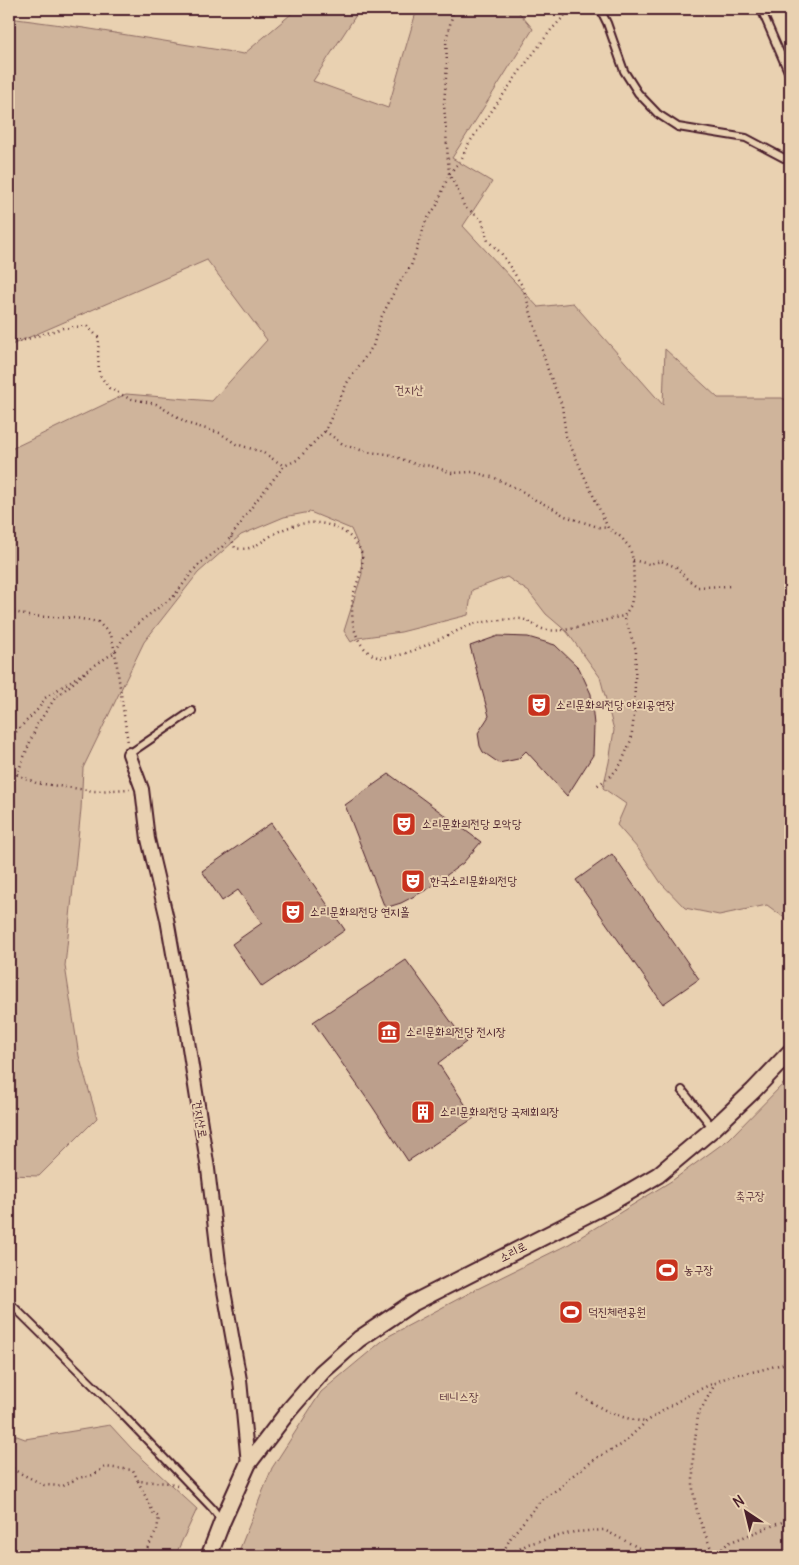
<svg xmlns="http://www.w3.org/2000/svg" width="799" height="1565" font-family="Delius,'Poor Story',sans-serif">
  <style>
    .green { fill: #cfb49b; stroke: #8c6a63 }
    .building { fill: #bc9f8c; stroke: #4a1f2b }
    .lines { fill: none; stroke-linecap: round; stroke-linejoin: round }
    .service-casing { stroke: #4a1f2b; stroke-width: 10 }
    .minor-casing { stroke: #4a1f2b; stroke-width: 16 }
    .tertiary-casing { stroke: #4a1f2b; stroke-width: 19 }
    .path { stroke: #4a1f2b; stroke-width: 2.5; stroke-dasharray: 1 4; stroke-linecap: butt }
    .service { stroke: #e9d1b1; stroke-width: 6 }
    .minor { stroke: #e9d1b1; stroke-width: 12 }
    .tertiary { stroke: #e9d1b1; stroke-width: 15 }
    .labels { text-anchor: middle; stroke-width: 4; stroke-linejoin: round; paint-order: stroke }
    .park-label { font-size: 12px; fill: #5e353c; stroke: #e9d1b1 }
    .poi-label { font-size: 12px; fill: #4a1f2b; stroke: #e9d1b1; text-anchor: start }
    .street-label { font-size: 12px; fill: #4a1f2b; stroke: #e9d1b1 }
  </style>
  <rect width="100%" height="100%" fill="#e9d1b1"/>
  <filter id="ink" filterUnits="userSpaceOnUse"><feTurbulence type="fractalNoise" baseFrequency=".02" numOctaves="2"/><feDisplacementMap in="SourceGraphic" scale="10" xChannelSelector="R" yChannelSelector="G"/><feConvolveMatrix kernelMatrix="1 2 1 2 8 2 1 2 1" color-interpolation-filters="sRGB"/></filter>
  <g filter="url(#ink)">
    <!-- green -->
    <path class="green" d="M297,9h63l-47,72 75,27 29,-99h99l17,20 -81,129 40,24 -29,44 75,81 35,-4 90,102 2,-56 53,49h64l8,4v520l-23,-17 -48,10 -34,-7 -24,-25 -22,-33 -22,-25 9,-21 -23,-16 6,-26 5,-32 -14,-53 -33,-45 -21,-18 -17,-22 -22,-15 -35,13 -4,25 -67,17 -43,6 -7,4 -7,-11 18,-57 -1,-22 -10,-23 -41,-17 -26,5 -43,18 -43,38 -54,69 -61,126 -2,41 -16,157 14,90 18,62 -58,58 -30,-1v-725l117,-56 86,7 55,-61 -60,-80 -198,86v-328l75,10 160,26z
      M790,1077v479h-553l35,-88 49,-76 66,-55 86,-46 96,-47 104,-64 56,-41z
      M110,1425l22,24 65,60 -22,47h-166v-123l16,6z"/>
    <!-- building -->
    <path class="building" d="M498,636l30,1 27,8 24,23 12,26 3,31 -1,30 -26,41 -41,-45 -8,8 -19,4 -16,-11 -3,-6 -2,-13 11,-17 -19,-70z
      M389,774l92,68 -18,21 -35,26 -27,14 -16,5 -40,-103z
      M271,823l74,107 -83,57 -30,-43 30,-21 -24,-33 -16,11 -20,-30z
      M612,854l87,125 -36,25 -87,-124z
      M406,960l60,82 -28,21 36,55 -66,43 -36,-55 -59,-84z"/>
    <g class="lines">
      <!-- service casing -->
      <g class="service-casing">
        <path id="service" d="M600,9l7,14 17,48 14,22 20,21 20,13 68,11 38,20 6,-1
          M761,9l29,67
          M129,754l63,-43
          M682,1090l31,38
          M9,1302l113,112 90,94 10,13"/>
      </g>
      <!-- minor casing -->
      <g class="minor-casing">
        <path id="minor" d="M129,754l13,35 6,50 19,80 18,103 23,147 11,94 21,117 8,84"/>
      </g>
      <!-- tertiary casing -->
      <g class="tertiary-casing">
        <path id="tertiary" d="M209,1556l13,-34 26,-58 42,-55 32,-37 37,-33 52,-35 199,-101 48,-28 56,-47 39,-37 37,-39"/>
      </g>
      <!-- path -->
      <path class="path" d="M454,9l-8,31 1,24 -3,40 5,70 9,17 6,15 18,14 6,21 13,12 22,34 25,83 14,36 4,30 42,92 13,9 9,11 3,12 1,27 -3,18 -7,11 12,34 -2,66 -3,24 -10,24 -10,12 -16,11
        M9,341l15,-1 39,-12 24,-2 12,12 -1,16 1,20 10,14 19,10 28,6 33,20 31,9 16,11 26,8 22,14
        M325,431l19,14 23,7 21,2 27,10 17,2 20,7 21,-1 22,6 25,12 17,11 14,6 14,9 33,11 10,1
        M231,537l4,11c15,3 22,-3 34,-11 22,-14 48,-20 72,-7 7,4 17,13 20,22 5,12 -5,32 -8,44 -3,20 0,50 22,60 21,9 75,-24 99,-32 6,-2 41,-6 48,-5 9,2 16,10 25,11 25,3 53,-10 77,-14
        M633,560l16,4 12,-3 15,6 10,11 12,9 35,-1
        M9,610l19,6 48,2 22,4 13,13 4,17 13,91
        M9,739l30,-31 6,-10 70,-46 9,-15 18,-17 32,-24 23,-30 25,-19 9,-10 25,-36 28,-35 13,-6 28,-29 22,-48 26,-37 8,-28 15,-30 15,-22 15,-45 11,-16 12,-31 12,-14 8,-17 51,-72 31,-41 20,-21
        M17,774l19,9 59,8 35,-2
        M9,794l28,-69 18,-27 30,-25
        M578,1395c11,5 16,9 25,14 13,7 29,11 43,13
        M9,1465l7,6 28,14 19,1 15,-8 15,-3 12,-8 28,3 5,11 32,2 7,2
        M138,1481l16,33 5,3 -2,13 -14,26
        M501,1556l10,-19 30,-37 20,-13 7,-8 30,-22 23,-12 25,-23 27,-18 23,-13 34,-15 27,-5 33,-9
        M507,1556l21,-12 46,-12 30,-2 51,26
        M714,1556l-16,-40 -5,-25v-34l5,-42 17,-31
        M715,1556l13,-13 62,-24"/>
      <!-- service -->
      <use href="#service" class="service"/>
      <!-- minor -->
      <use href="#minor" class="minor"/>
      <!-- tertiary -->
      <use href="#tertiary" class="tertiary"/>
    </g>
  </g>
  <!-- icons -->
  <defs>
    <g id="theatre-square" transform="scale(1.25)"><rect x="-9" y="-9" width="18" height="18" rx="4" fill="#c8321e" stroke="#e9d1b1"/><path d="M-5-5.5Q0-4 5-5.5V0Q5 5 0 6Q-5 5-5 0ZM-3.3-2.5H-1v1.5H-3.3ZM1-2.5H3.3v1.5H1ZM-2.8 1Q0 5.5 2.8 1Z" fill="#fff"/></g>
    <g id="museum-square" transform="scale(1.25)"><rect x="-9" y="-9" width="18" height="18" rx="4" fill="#c8321e" stroke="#e9d1b1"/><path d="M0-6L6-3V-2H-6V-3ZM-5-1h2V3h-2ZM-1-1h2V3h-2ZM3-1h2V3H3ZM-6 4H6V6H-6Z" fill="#fff"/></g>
    <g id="building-square" transform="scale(1.25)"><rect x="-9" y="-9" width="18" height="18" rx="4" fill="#c8321e" stroke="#e9d1b1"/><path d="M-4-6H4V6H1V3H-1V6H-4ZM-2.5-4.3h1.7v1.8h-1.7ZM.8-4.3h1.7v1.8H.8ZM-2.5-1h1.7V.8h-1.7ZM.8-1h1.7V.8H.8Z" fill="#fff"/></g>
    <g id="stadium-square" transform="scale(1.25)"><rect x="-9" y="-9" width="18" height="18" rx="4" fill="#c8321e" stroke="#e9d1b1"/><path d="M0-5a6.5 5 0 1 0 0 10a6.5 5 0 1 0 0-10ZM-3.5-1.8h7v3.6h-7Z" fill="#fff"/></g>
  </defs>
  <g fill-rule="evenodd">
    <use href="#theatre-square" x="539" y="705"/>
    <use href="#theatre-square" x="404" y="824"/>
    <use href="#theatre-square" x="413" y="881"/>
    <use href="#theatre-square" x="293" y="912"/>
    <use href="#museum-square" x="389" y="1032"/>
    <use href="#building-square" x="423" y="1112"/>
    <use href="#stadium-square" x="667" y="1270"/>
    <use href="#stadium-square" x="571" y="1312"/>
  </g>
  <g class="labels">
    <!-- park labels -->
    <g class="park-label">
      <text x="409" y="394">건지산</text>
      <text x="750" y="1200">축구장</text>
      <text x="459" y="1401">테니스장</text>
    </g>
    <!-- poi labels -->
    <g class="poi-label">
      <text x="556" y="709">소리문화의전당 야외공연장</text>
      <text x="422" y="828">소리문화의전당 모악당</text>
      <text x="430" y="885">한국소리문화의전당</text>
      <text x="310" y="916">소리문화의전당 연지홀</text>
      <text x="406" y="1036">소리문화의전당 전시장</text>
      <text x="440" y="1116">소리문화의전당 국제회의장</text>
      <text x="684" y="1274">농구장</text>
      <text x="588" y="1316">덕진체련공원</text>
    </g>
    <!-- street labels -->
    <g class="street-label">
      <text transform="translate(200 1119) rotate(81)" y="4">건지산로</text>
      <text transform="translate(513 1252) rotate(-27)" y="4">소리로</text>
    </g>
  </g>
  <!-- margin -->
  <rect width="799" height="1565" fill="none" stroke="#e9d1b1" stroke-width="30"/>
  <rect x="15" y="15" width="769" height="1535" fill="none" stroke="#4a1f2b" stroke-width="2" filter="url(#ink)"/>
  <!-- north arrow -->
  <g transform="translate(746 1512) rotate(325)" stroke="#e9d1b1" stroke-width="4" paint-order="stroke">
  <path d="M0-4L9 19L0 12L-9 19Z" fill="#4a1f2b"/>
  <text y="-8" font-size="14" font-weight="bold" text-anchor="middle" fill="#4a1f2b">N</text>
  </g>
</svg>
